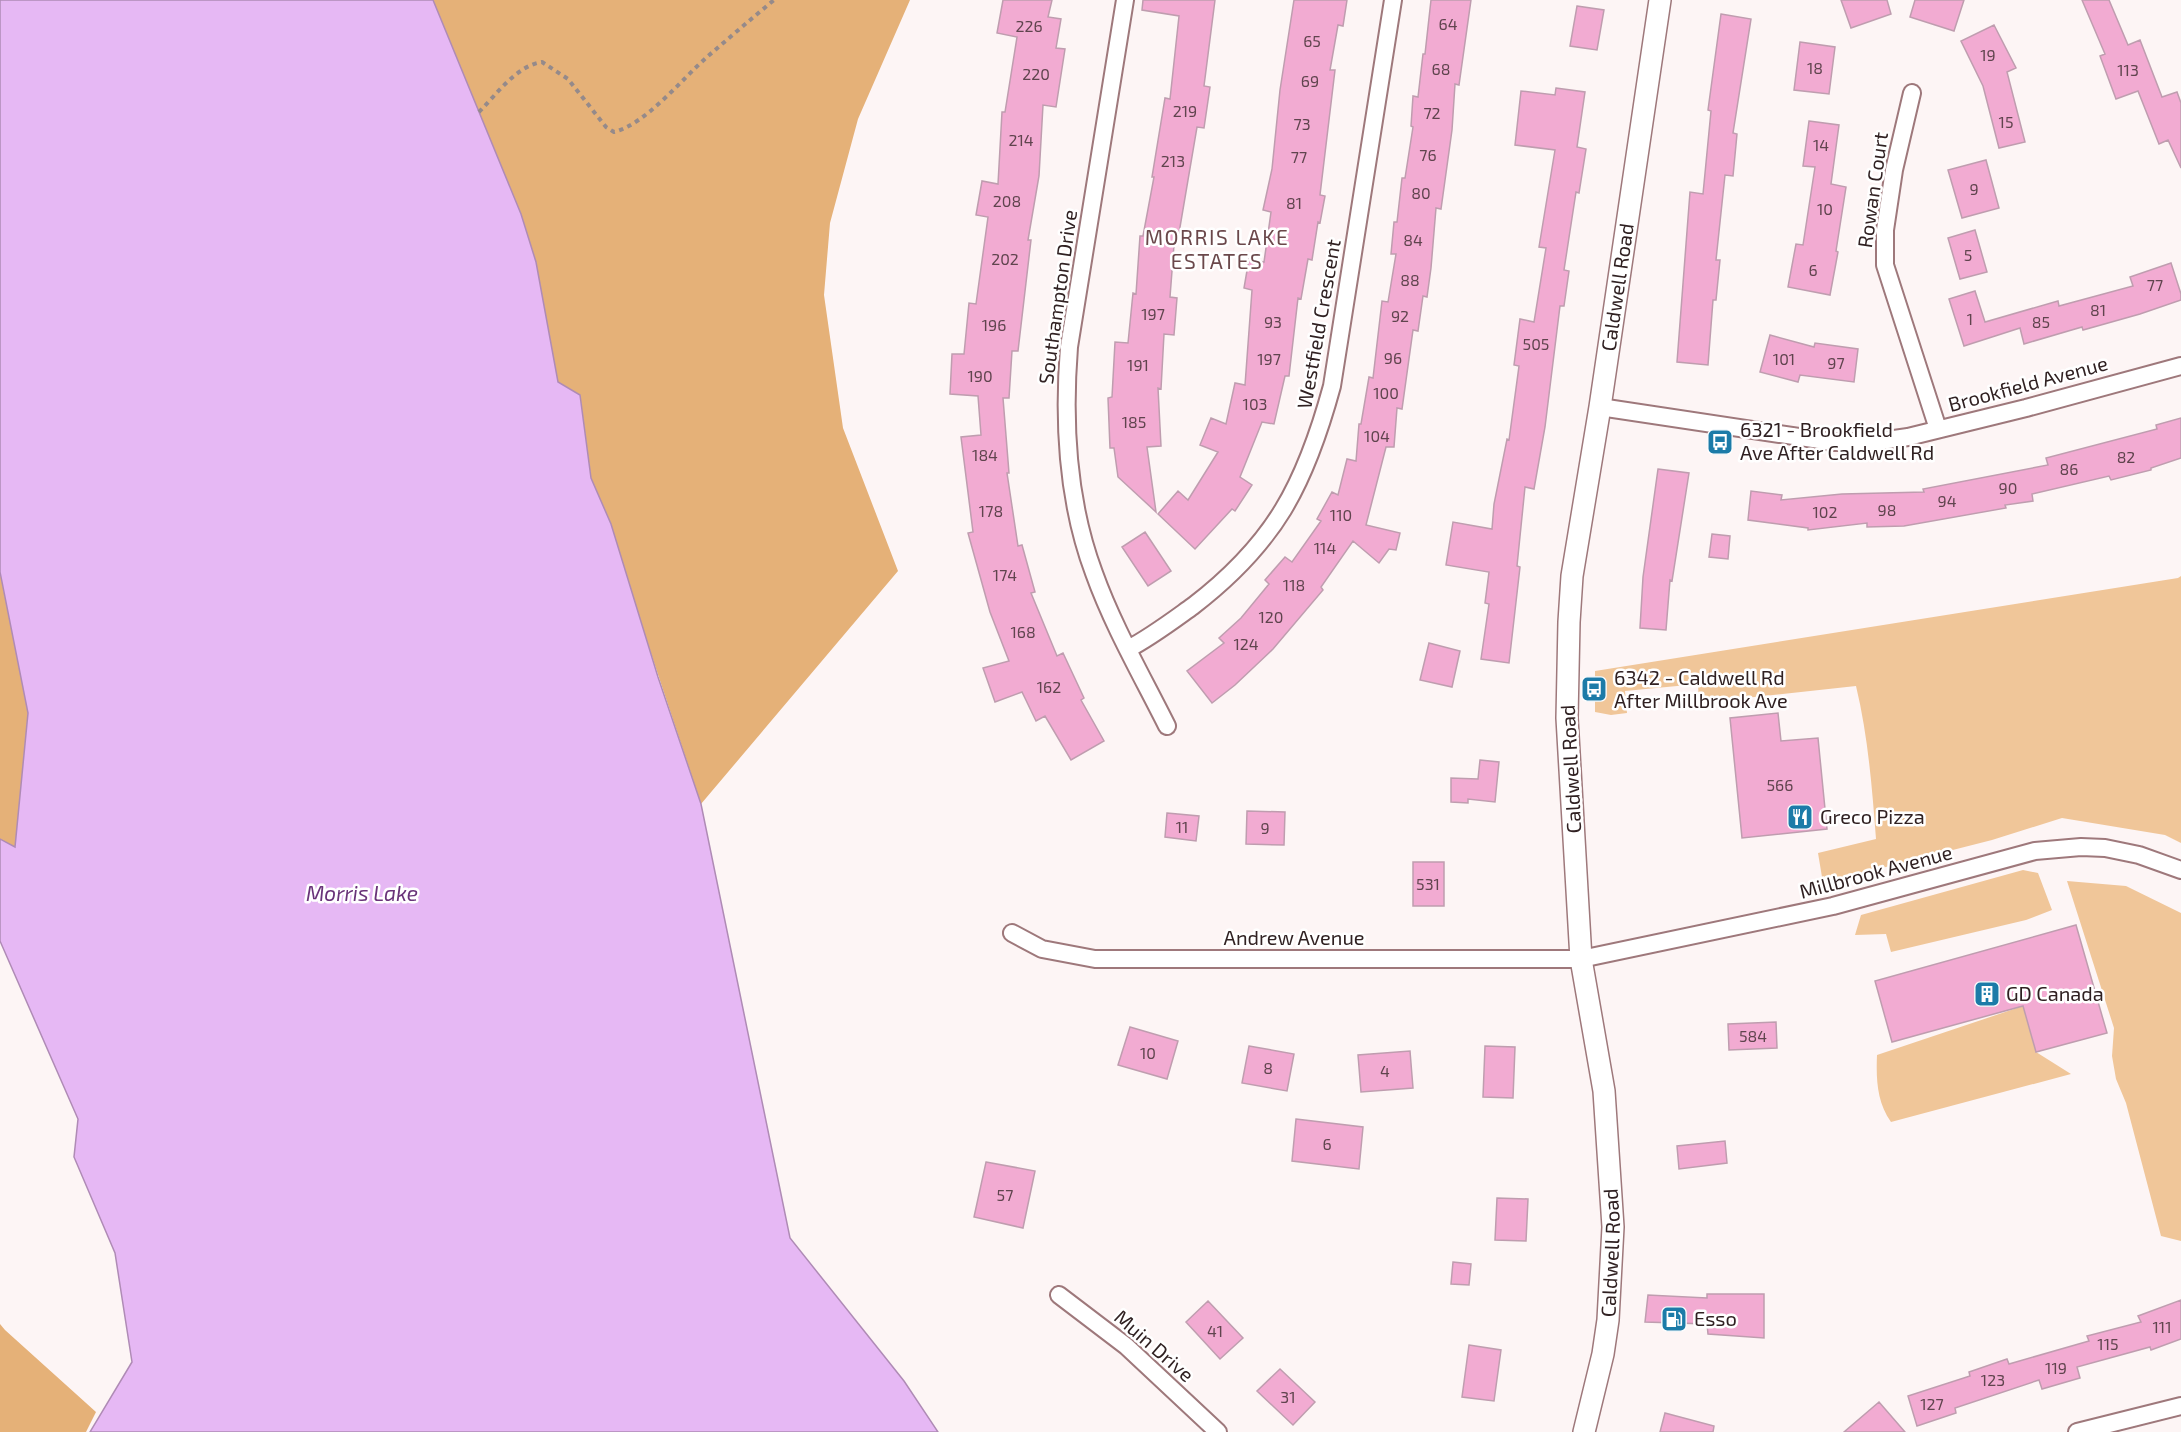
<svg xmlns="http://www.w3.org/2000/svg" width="2181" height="1432" font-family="'Exo 2',sans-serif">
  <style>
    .green { fill: #f0c699 }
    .forest { fill: #e5b178 }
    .water { fill: #e6b8f4; stroke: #af8bb5; stroke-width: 1.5 }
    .building { fill: #f2abd2; stroke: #bf9daf; stroke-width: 1.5 }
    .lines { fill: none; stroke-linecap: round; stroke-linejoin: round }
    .minor-casing { stroke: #9e787b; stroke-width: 20 }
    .tertiary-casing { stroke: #9e787b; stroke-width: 24 }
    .path { stroke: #958a8a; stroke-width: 4; stroke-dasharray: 4.5 4.5; stroke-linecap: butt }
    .minor { stroke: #fff; stroke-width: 16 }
    .tertiary { stroke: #fff; stroke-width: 21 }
    .labels { text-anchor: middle; stroke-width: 5; stroke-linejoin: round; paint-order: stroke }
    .number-label { font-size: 16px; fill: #60444e }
    .street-label { font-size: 20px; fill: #302122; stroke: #fff }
    .poi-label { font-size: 20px; fill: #302122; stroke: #fff; text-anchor: start }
    .neighbourhood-label { font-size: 21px; letter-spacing: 1.5px; fill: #6b484b; stroke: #fff }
    .water-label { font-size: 21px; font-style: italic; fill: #693379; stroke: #fff }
  </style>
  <rect width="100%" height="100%" fill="#fdf5f5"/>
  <!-- green -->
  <path class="green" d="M2181,576v267l-16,-8 -103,-17 -70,22 -169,43 -5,-30 58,-14c-4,-52 -8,-103 -20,-153l-157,17 -1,-19 -73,7 2,22 -16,2 -16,-3v-41l583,-93z
    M2023,870l15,3 14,37 -26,10 -135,32 -5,-18 -31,1 6,-20z
    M2067,881l59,5 55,27v328l-20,-5 -35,-133 -10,-24 -4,-23 2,-28z
    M2023,1006l13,46 35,22 -180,48c-14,-20 -15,-42 -14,-67z"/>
  <!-- forest -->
  <path class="forest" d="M433,0h477l-52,119 -28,104 -6,72 19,133 55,143 -197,233 -71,-214 -19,-66 -20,-46 -11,-83 -22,-12 -22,-121 -15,-48z
    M0,572l28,141 -13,135 -15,-9z
    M0,1324l5,6 91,82 -10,20h-86z"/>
  <!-- water -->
  <path class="water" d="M0,0h433l88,214 15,48 22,120 22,13 11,83 20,46 47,153 43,127 89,434 114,143 34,51h-848l42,-70 -17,-109 -41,-96 4,-38 -78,-178v-102l15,8 13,-134 -28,-141z"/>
  <!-- building -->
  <path class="building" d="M1003,0h49l-4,17 13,2 -5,29 9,1 -9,58 -13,-2 -4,71 -11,64h3l-13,111h-6l-3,47h-6l6,75h-2l11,73 4,-1 13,47 -4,1 26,63 6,-3 21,45 -3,2 23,41 -33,19 -26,-44 -9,5 -14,-29 -27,10 -12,-34 26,-7 -19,-49 -22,-79 5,-1 -12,-95 20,-2 -3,-39 -28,-2 2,-40h12l5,-51 7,1 12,-87 -12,-2 6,-34 16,3 4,-72h3l12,-75 -20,-4z
    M1143,0h72l-11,86 6,1 -6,41 -7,-1 -18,106 -4,-1 -5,65 7,1 -3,37 -10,-1 -3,55 -3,-1 3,58 -14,1 9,65 -38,-35 -4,-29h-4l-2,-50 4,-1 3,-55 13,1 5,-50 3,1 4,-58h3l11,-59h-2l13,-79 5,1 9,-83 -37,-6z
    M1294,0h53l-4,26 -5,-1 -8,45h5l-15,125 5,1 -5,27 -2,-1 -6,38 -4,-1 -7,40 -3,-1 -9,78h-4l-11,48 -12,-2 -22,55 12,8 -17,26 -3,-2 -37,40 -37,-35 20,-23 10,9 30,-48 -18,-7 11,-27 15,6 9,-41 10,2 7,-95 -8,-2 5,-29 15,3 7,-50 -8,-2 9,-41 8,-79z
    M1431,0h40l-12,85 -4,-1 -3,46 -11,79 -5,-1 -5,60 -4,29 -4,-1 -5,35 -5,-1 -11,79 -5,-1 -3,39h-8l-20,78 34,8 -4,17 -7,-1 -10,14 -26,-22 -32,46 2,3 -50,59 -38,36 -23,18 -25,-32 37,-28 -5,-5 22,-20 28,-34 -4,-4 20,-23 7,5 29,-41 -4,-2 15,-27 6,3 9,-36 9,2 3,-37h2l8,-47 4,1 9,-77 6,1 8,-48h-5l3,-32h3l5,-44h3l8,-51 -2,-1 2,-30 5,1 5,-43h2z
    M1841,0h46l4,14 -40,14z
    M1915,0h49l-10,31 -44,-14z
    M2082,0h27l19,45 12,-5 22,57 15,-5 4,11v65l-13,-28 -9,4 -21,-53 -22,8 -16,-43 5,-2z
    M1577,6l27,4 -7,40 -27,-4z
    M1721,14l30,5 -18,114 4,1 -4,42 -8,-1 -9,85h4l-4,40h-3l-5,65 -31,-3 13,-170 13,2 8,-83 -3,-1z
    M1994,25l22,43 -9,4 18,70 -26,6 -16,-62 -22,-45z
    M1800,42l35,5 -6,47 -35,-4z
    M1556,88l29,4 -8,55 9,2 -7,44 -3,-1 -12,78 5,1 -5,35h-4l-15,121 -11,62 -9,-2 -8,79 3,1 -11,96 -28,-4 8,-55 -4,-1 4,-31 -43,-7 7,-43 39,7 2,-25 13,-65 2,1 10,-74 -5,-1 6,-46 14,3 12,-74 -7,-1 16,-97 -40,-5 6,-54 34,4z
    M1809,121l30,4 -8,59 15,3 -10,64 2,1 -8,43 -42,-8 8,-43 7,1 12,-78 -12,-1z
    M1986,160l13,48 -37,10 -14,-48z
    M1975,230l12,42 -27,7 -12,-41z
    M2171,263l10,31v6l-41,14 -57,16 -1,-3 -58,17 -4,-16 -56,18 -15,-47 26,-8 10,31 73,-21 1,5 74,-20 -3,-9z
    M1770,335l44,12 1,-4 43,6 -4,33 -54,-7 -2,7 -38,-10z
    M2181,418v40l-30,10v2l-40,10 -2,-4 -77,18 1,7 -28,4 1,3 -102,18 -37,1v-4l-59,7v-2l-60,-8 3,-29 31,4 -1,5 61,-6 82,-2 -1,-3 125,-24 -2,-7 111,-29 -1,-4z
    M1658,469l31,4 -17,108 -2,-1 -4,50 -26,-2 3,-51z
    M1145,532l26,39 -23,15 -26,-39z
    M1712,534l18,2 -2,23 -19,-2z
    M1429,643l31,8 -8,36 -32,-7z
    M1778,713l3,28 37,-3 9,91 -85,9 -12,-120z
    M1480,760l19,2 -4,40 -27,-3v4l-17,-1v-24l27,1z
    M1247,811l38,1 -1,33 -38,-1z
    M1167,813l32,3 -3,25 -31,-4z
    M1413,862h31v44h-31z
    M2076,925l31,108 -71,19 -13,-46 -131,36 -17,-61z
    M1776,1022l1,26 -48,2 -1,-26z
    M1130,1027l48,14 -11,38 -49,-14z
    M1249,1046l45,8 -7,37 -45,-8z
    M1485,1046l30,1 -2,51 -30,-1z
    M1410,1051l3,37 -52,4 -3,-37z
    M1296,1119l67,8 -4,42 -67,-8z
    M1725,1141l2,22 -48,6 -2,-23z
    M986,1162l49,9 -12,57 -49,-11z
    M1497,1198l31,1 -2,42 -31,-1z
    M1453,1262l18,2 -2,21 -18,-1z
    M1707,1294h57v44l-56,-4 -1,-10 -62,-2 3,-27 59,3z
    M2181,1300v39l-30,11 -1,-3 -73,20 3,11 -38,11 -3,-9 -84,28 1,5 -39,13 -9,-30 62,-20 -1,-4 38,-13 2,5 80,-23 -2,-5 54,-14 -3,-6z
    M1208,1301l35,37 -23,21 -34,-37z
    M1469,1345l32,5 -7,51 -32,-4z
    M1280,1369l35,33 -22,23 -36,-34z
    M1879,1402l26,30h-61z
    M1665,1413l49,13 -1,6h-53z"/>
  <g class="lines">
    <!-- minor casing -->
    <g class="minor-casing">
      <path id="minor" d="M1125,0l-56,347c-6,76 -2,154 25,226 19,53 48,103 73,153
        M1912,93l-18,77 -9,60v35l53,164
        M1600,407l233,35h40l35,-5 118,-29 155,-42
        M1128,649c23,-12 44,-28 65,-43 82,-63 112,-121 139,-220l61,-386
        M1012,933l30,16 53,10h486l252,-53 202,-55 46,-4 24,1 34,7 42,15
        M1059,1295l67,51 92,86
        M2077,1432l104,-26"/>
    </g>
    <!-- tertiary casing -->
    <g class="tertiary-casing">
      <g id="tertiary">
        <path id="s1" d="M1584,1432l19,-78 5,-34 5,-93 -9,-136 -23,-132 -14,-241 2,-96 3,-46 28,-169 60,-407"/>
      </g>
    </g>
    <!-- path -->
    <path class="path" d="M479,112c18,-18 37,-46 63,-50l26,17 38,48 8,5c32,-8 68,-53 93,-75 22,-19 44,-38 67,-57"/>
    <!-- minor -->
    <use href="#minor" class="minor"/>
    <!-- tertiary -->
    <use href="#tertiary" class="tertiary"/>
  </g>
  <!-- icons -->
  <defs>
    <g id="bus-square" transform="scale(1.35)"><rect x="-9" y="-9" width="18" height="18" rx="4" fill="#1c7ba8" stroke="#fff"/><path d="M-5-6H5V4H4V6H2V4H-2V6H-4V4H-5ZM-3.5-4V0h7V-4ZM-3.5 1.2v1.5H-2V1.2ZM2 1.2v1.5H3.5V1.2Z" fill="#fff"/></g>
    <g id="restaurant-square" transform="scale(1.35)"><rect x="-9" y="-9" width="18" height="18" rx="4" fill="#1c7ba8" stroke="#fff"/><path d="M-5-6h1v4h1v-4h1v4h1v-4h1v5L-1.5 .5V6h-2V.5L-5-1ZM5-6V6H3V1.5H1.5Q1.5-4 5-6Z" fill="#fff"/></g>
    <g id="building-square" transform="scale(1.35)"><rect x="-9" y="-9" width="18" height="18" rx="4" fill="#1c7ba8" stroke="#fff"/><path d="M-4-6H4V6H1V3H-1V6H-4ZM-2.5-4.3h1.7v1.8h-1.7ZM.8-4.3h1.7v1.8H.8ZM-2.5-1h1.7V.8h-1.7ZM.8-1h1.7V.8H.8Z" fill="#fff"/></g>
    <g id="fuel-square" transform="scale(1.35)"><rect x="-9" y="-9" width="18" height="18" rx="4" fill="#1c7ba8" stroke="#fff"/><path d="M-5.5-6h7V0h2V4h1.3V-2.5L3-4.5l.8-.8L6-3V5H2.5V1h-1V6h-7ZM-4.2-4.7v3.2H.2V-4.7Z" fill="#fff"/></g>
  </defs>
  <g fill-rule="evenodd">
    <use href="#bus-square" x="1720" y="442"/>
    <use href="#bus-square" x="1594" y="689"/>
    <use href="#restaurant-square" x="1800" y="817"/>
    <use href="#building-square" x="1987" y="994"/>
    <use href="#fuel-square" x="1674" y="1319"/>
  </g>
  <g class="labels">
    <!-- number labels -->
    <g class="number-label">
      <text x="1448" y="30">64</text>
      <text x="1029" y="32">226</text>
      <text x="1312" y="47">65</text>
      <text x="1988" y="61">19</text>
      <text x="1815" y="74">18</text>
      <text x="1441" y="75">68</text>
      <text x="2128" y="76">113</text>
      <text x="1036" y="80">220</text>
      <text x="1310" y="87">69</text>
      <text x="1185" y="117">219</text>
      <text x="1432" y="119">72</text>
      <text x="2006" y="128">15</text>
      <text x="1302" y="130">73</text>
      <text x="1021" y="146">214</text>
      <text x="1821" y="151">14</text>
      <text x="1428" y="161">76</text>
      <text x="1299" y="163">77</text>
      <text x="1173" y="167">213</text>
      <text x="1974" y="195">9</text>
      <text x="1421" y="199">80</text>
      <text x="1007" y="207">208</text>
      <text x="1294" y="209">81</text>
      <text x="1825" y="215">10</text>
      <text x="1413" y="246">84</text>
      <text x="1968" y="261">5</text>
      <text x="1005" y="265">202</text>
      <text x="1813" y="276">6</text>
      <text x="1410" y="286">88</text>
      <text x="2155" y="291">77</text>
      <text x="2098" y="316">81</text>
      <text x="1153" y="320">197</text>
      <text x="1400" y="322">92</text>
      <text x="1970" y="325">1</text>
      <text x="1273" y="328">93</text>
      <text x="2041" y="328">85</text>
      <text x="994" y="331">196</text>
      <text x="1536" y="350">505</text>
      <text x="1393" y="364">96</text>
      <text x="1269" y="365">197</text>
      <text x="1784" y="365">101</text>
      <text x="1836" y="369">97</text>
      <text x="1138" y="371">191</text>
      <text x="980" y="382">190</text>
      <text x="1386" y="399">100</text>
      <text x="1255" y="410">103</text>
      <text x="1134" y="428">185</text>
      <text x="1377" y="442">104</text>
      <text x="985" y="461">184</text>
      <text x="2126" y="463">82</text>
      <text x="2069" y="475">86</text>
      <text x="2008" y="494">90</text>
      <text x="1947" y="507">94</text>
      <text x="1887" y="516">98</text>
      <text x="991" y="517">178</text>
      <text x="1825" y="518">102</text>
      <text x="1341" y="521">110</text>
      <text x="1325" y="554">114</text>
      <text x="1005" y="581">174</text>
      <text x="1294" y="591">118</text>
      <text x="1271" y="623">120</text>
      <text x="1023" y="638">168</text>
      <text x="1246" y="650">124</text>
      <text x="1049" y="693">162</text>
      <text x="1780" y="791">566</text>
      <text x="1182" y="833">11</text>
      <text x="1265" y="834">9</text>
      <text x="1428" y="890">531</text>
      <text x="1753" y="1042">584</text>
      <text x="1148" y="1059">10</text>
      <text x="1268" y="1074">8</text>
      <text x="1385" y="1077">4</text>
      <text x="1327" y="1150">6</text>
      <text x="1005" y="1201">57</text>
      <text x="2162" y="1333">111</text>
      <text x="1215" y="1337">41</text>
      <text x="2108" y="1350">115</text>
      <text x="2056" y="1374">119</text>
      <text x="1993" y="1386">123</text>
      <text x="1288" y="1403">31</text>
      <text x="1932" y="1410">127</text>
    </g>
    <!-- street labels -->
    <g class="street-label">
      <text transform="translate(1873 190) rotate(-82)" y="7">Rowan Court</text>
      <text dy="7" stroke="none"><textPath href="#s1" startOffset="1154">Caldwell Road</textPath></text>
      <text transform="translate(1058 297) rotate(-82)" y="7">Southampton Drive</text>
      <text transform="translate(1319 324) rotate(-80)" y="7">Westfield Crescent</text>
      <text transform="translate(2028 384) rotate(-15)" y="7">Brookfield Avenue</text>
      <text transform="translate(1571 769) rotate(-93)" y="7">Caldwell Road</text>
      <text transform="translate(1876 872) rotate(-15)" y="7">Millbrook Avenue</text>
      <text x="1294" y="945">Andrew Avenue</text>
      <text dy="7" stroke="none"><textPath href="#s1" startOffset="182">Caldwell Road</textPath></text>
      <text transform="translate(1154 1346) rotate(41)" y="7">Muin Drive</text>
    </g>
    <!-- poi labels -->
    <g class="poi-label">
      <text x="1740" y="437">6321 - Brookfield<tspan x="1740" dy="23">Ave After Caldwell Rd</tspan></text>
      <text x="1614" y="685">6342 - Caldwell Rd<tspan x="1614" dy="23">After Millbrook Ave</tspan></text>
      <text x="1820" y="824">Greco Pizza</text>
      <text x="2006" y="1001">GD Canada</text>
      <text x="1694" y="1326">Esso</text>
    </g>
    <!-- neighbourhood labels -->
    <g class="neighbourhood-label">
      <text x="1217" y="245">MORRIS LAKE<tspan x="1217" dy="24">ESTATES</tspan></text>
    </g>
    <!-- water labels -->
    <g class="water-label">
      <text x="362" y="901">Morris Lake</text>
    </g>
  </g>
</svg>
